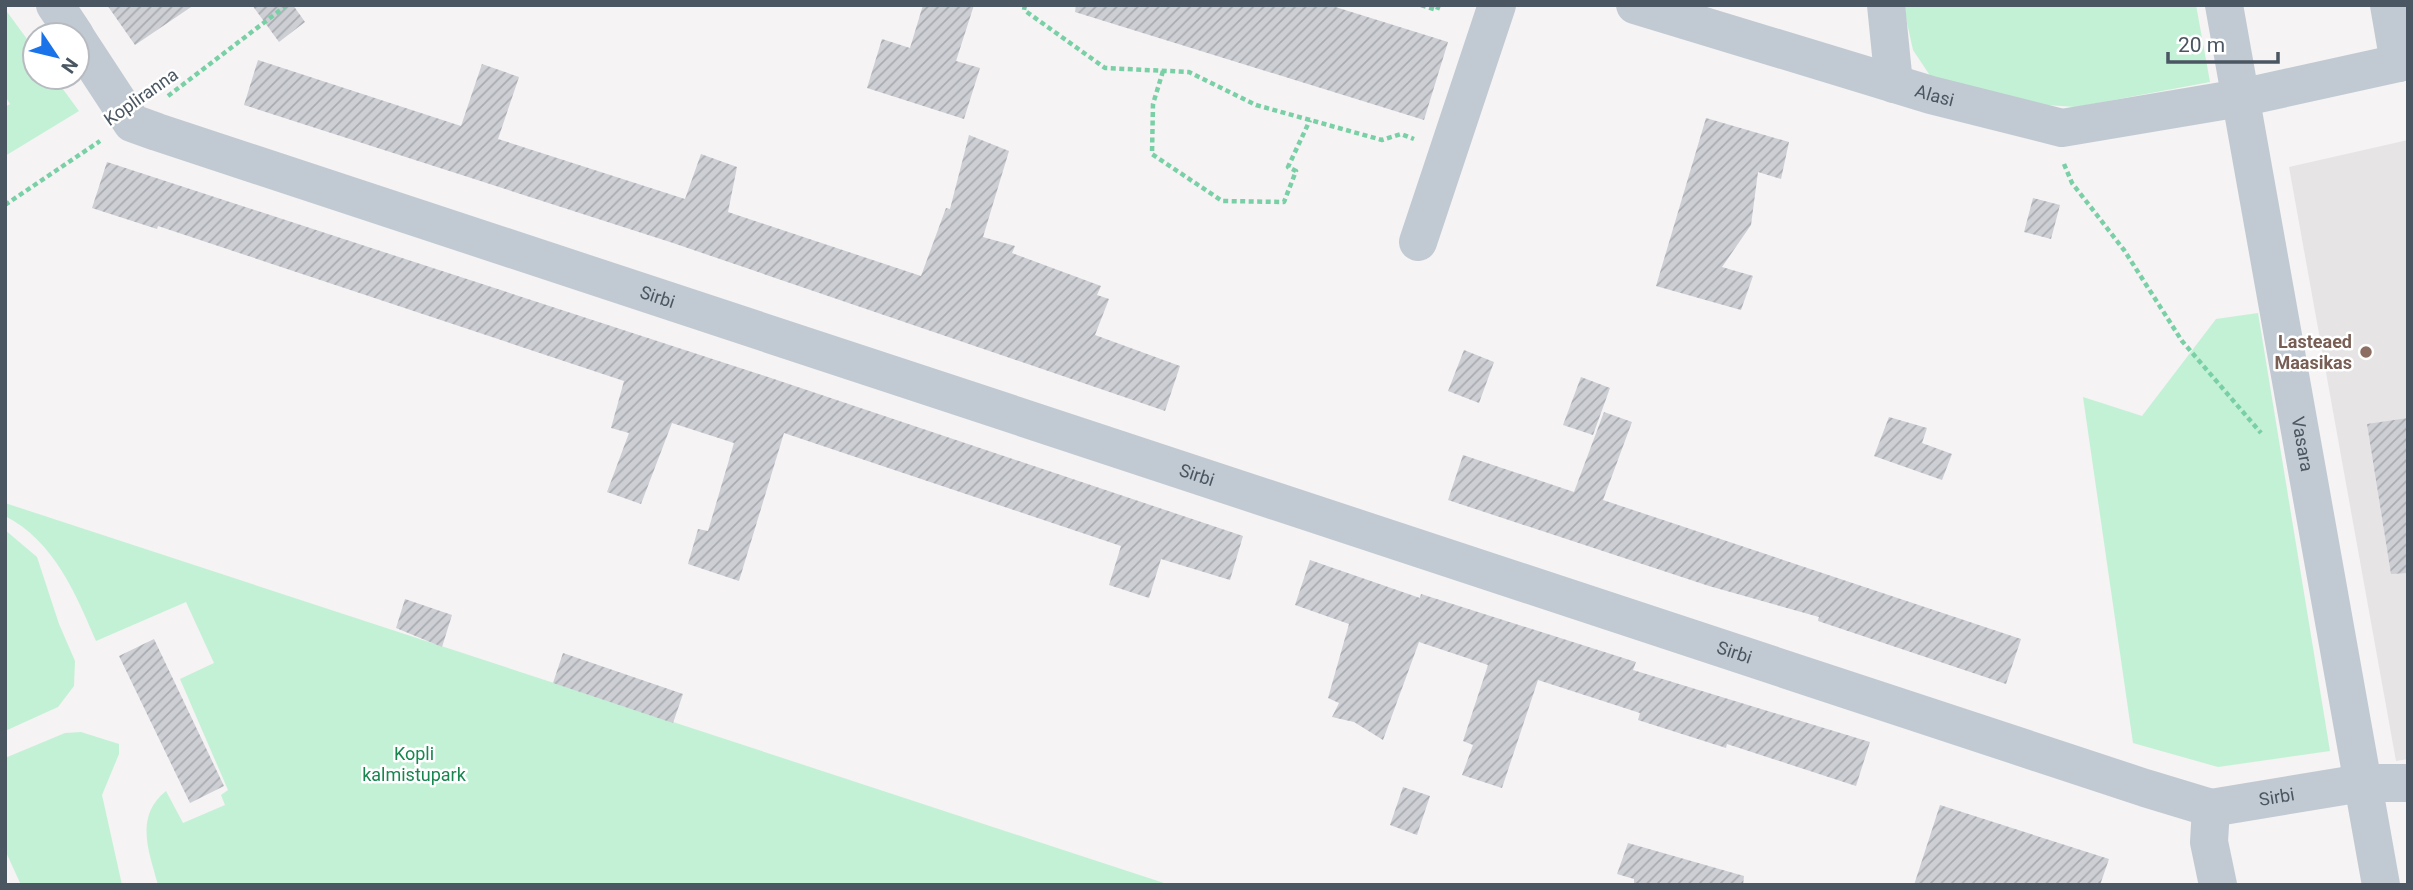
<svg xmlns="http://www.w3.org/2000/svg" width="2413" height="890" font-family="Roboto,sans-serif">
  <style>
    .education { fill: #e6e4e5 }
    .green { fill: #c3f1d5 }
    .building { fill: url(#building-hatch) }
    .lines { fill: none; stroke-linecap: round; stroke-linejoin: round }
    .path { stroke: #7ad0a6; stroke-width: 4.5; stroke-dasharray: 5 3.5; stroke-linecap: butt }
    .minor { stroke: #c1cad2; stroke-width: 38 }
    .education-dot { fill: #8d6e63; stroke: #fff; stroke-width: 2.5 }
    .labels { text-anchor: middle; stroke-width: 5; stroke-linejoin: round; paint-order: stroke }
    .street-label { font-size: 18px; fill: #4a5661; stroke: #fff }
    .education-label { font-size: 18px; font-weight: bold; fill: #785e54; stroke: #fff; text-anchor: end }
    .park-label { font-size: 18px; fill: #17864f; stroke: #fff }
  </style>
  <defs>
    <pattern id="building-hatch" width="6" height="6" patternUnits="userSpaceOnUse" patternTransform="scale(1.75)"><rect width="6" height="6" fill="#cdcfd5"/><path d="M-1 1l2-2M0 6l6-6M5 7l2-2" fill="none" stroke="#a8abb0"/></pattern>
  </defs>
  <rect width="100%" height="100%" fill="#f5f3f3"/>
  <!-- education -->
  <path class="education" d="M2408,140v619l-12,2 -107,-594z"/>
  <!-- green -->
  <path class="green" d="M1903,5h293l14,77 -134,25 -44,-3 -101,-27 -18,-27z
    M5,9l30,41v27h19l25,34 -74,45v-49l5,-3 -5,-8z
    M2258,313l72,438 -112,16 -85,-24 -50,-346 59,19 74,-97z
    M5,503l1165,382h-1012c-9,-34 -24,-68 8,-94l17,32 42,-18 -4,-10 7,-5 -48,-111 34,-16 -28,-61 -90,39c-20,-47 -42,-100 -91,-125z
    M5,530l32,27 22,67 16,37 -1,25 -16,21 -53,24z
    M81,732l38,12v10l-17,41 20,90h-101l-16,-35v-92l60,-25z"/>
  <!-- building -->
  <path class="building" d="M107,5h87l-59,40z
    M252,5h41l12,17 -26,20z
    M923,5h51l-18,56 24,7 -16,51 -97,-31 15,-49 28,9z
    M1076,5h253l119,37 -24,78 -349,-108z
    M258,60l203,66 21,-62 37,13 -21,62 187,60 16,-45 36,13 -9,45 193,64 25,-68 4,1 19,-74 40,16 -26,86 32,9 -3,7 89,33 -4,9 12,4 -14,36 85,31 -15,45 -492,-168 -429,-138z
    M1706,118l83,24 -8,37 -23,-7 -7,53 -29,42 31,9 -12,34 -85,-24z
    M107,162l664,216 472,158 -13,44 -69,-21 -12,39 -40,-13 12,-39 -337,-113 -45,148 -51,-17 10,-35 10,2 26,-88 -62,-20 -31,81 -34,-12 22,-59 -18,-5 13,-47 -466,-155 -1,3 -65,-21z
    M2033,198l27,7 -9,34 -27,-7z
    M1464,350l30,12 -15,41 -31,-12z
    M1581,377l29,11 -17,47 -30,-10z
    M1604,412l28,10 -29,78 418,139 -15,45 -188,-63 1,-4 -110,-31 -261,-86 15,-45 111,37z
    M1889,417l38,11 -5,15 30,11 -10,26 -68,-24z
    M2408,418v155l-17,1 -24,-150z
    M1310,560l110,38 1,-4 215,68 -3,8 237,72 -14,44 -129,-42 -1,4 -88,-28 2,-7 -102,-33 -36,108 -40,-13 11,-30 -10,-4 25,-76 -69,-23 -36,98 -29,-18 -22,-5 7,-14 -11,-5 21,-74 -54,-19z
    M405,599l47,16 -10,32 -46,-19z
    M154,639l70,147 -34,17 -71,-147z
    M563,653l120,41 -10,29 -120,-40z
    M1403,787l27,9 -13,39 -27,-10z
    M1940,805l169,54 -9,26h-186z
    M1628,843l116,33 -1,9h-109v-6l-17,-5z"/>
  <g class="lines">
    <!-- path -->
    <path class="path" d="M1025,5l-1,5 81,58 84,4 67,33 126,35 19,-6 13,5
      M1421,5l16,5 2,-5
      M1163,71l-10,33 -1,50 70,47 62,1 12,-31 -8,-4 22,-47
      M168,96l119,-91
      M2064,164l8,19 52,67 58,91 79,92
      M5,205l95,-64"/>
    <!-- minor -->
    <g class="minor">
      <path d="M55,5l20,30"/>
      <path id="s1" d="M1635,5l296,90 131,33 178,-30 168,-37"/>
      <path d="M1886,5l8,79"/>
      <path id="s2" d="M2224,5l157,880"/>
      <path d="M2389,5l10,58"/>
      <path id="s3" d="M77,39l55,84 25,9 1988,656 66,20 151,-25h46"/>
      <path d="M1418,242l79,-237"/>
      <path d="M2211,808l-2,34 9,43"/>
    </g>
  </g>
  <!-- markers -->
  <circle class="education-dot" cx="2366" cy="352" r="7"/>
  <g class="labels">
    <!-- street labels -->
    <g class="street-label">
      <text dy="6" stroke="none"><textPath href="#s1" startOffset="313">Alasi</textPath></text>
      <text transform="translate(141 97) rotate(-35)" y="6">Kopliranna</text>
      <text dy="6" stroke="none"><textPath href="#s3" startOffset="654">Sirbi</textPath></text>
      <text dy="6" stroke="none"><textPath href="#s2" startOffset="446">Vasara</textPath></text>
      <text dy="6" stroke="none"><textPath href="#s3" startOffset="1222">Sirbi</textPath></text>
      <text dy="6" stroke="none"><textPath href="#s3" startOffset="1788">Sirbi</textPath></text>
      <text dy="6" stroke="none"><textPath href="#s3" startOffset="2356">Sirbi</textPath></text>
    </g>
    <!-- education labels -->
    <g class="education-label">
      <text x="2352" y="348">Lasteaed<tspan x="2352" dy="21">Maasikas</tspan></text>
    </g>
    <!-- park labels -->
    <g class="park-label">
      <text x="414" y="760">Kopli<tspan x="414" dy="21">kalmistupark</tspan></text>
    </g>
  </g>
  <!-- border -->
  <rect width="2413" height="890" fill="none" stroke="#4a5661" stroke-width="14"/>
  <!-- north arrow -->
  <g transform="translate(56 56) rotate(125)"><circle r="33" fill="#ffffff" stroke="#b7bbc0" stroke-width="2"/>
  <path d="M0-5L12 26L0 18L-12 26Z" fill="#1a73e8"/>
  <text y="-10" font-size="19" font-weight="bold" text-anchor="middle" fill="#4a5661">N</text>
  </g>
  <!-- scale -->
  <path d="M2168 52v10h110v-10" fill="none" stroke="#4a5661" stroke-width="3.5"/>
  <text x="2178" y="52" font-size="21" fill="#4a5661" stroke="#ffffff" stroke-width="5" paint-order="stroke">20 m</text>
</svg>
